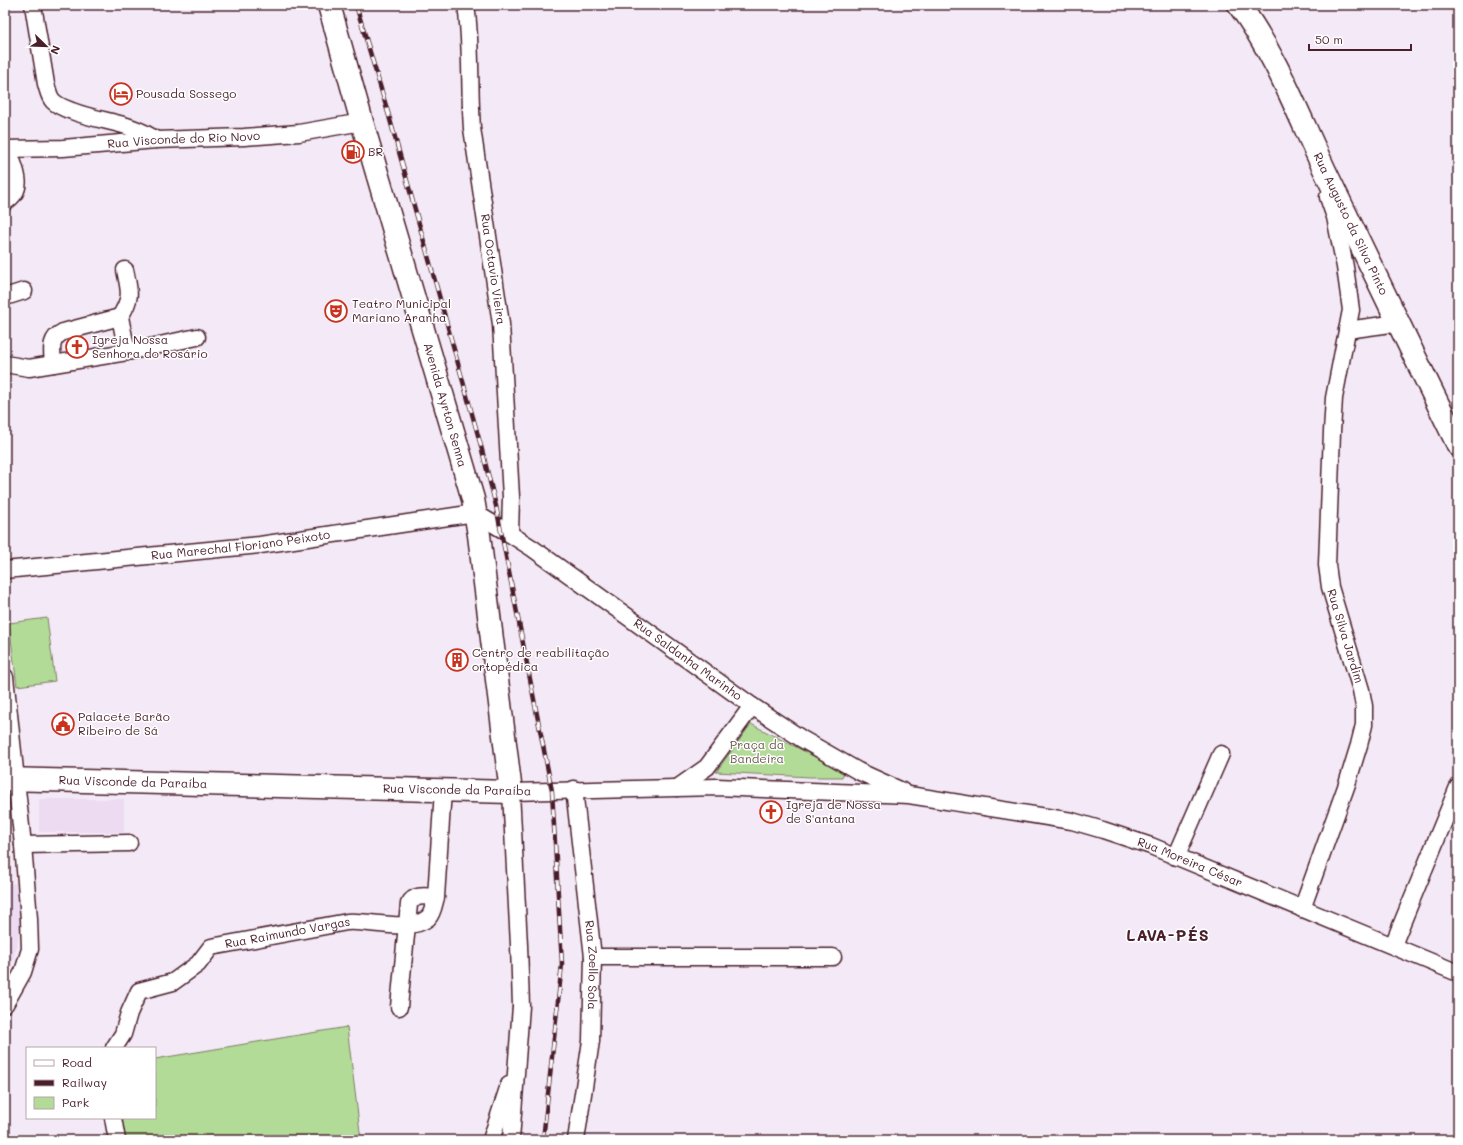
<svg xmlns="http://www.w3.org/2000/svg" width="1463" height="1145" font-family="Mali,sans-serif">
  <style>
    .built { fill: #ecdbf1 }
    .green { fill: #b2db98; stroke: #7e7d62 }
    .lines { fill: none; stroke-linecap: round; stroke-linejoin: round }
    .street-casing { stroke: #4a1f2b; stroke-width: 19 }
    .secondary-casing { stroke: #4a1f2b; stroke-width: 25 }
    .street { stroke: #fff; stroke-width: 16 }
    .secondary { stroke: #fff; stroke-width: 22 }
    .rail-casing { stroke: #4a1f2b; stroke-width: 4.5 }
    .rail { stroke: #fff; stroke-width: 3; stroke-dasharray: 9; stroke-linecap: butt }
    .labels { text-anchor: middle; stroke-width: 3; stroke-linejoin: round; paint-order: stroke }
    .poi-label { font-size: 12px; fill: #4a1f2b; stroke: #fff; text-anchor: start }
    .street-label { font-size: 12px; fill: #4a1f2b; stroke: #fff }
    .park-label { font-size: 12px; fill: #69574c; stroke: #fff }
    .district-label { font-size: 16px; font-weight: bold; letter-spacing: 1px; fill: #4a1f2b; stroke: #fff }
  </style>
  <rect width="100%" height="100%" fill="#f4eaf7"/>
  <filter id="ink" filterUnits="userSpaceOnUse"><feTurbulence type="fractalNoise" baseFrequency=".025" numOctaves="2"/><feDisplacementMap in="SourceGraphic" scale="8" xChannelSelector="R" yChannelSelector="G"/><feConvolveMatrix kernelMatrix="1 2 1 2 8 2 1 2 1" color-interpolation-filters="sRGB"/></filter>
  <g filter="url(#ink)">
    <!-- built -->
    <path class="built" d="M39,799h85v33h-85z
      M5,883l14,1 2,39 -5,26 -8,29 -3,5z"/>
    <!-- green -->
    <path class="green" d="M47,618l8,63 -38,5 -8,-63z
      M751,724l84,43 9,6 -2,4h-32l-94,-5z
      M347,1027l14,113h-237l-3,-22h34v-59z"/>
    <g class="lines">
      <!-- street casing -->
      <g class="street-casing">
        <g id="street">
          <path d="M33,5l13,79c2,6 3,13 7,17 5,5 13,8 19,10 28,11 59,11 84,29"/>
          <path id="s1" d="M466,5c6,41 3,82 6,123l29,196 10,173 -1,37"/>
          <path id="s2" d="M5,149l58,-1 93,-8 88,-3 55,-4 63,-11"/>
          <path d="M5,202c22,-14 10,-32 3,-53"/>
          <path d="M125,270c5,23 7,27 -5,47l7,35"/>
          <path d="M5,297l19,-6"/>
          <path d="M1347,330l51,-7"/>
          <path d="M5,364l24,4 98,-16 70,-15"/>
          <path d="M53,364c-1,-14 -4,-25 10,-32l57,-15"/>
          <path id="s3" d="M5,570l255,-25 215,-32 35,21 22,14 220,158 50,33 56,32 44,20"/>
          <path d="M5,677l18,168 6,74 1,30 -7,23 -18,32"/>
          <path d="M677,788l30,-21 45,-61"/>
          <path id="s4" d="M574,789l19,168 -2,84 -15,99"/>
          <path d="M23,845l106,-2"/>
          <path d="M1176,857l45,-103"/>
          <path d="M1302,909l45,-125 12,-39 5,-20v-19l-3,-16 -31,-103 -3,-22 5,-133 2,-34 17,-88 -6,-43 -10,-50 -7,-20"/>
          <path d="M1393,945l65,-158"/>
          <path d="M593,957h240"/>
          <path d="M399,1007l10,-103c5,-10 16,-8 27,-7"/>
          <path id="s5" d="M114,1048l9,-14 6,-21 10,-22 34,-9 25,-18 13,-17 136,-25c22,-2 63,11 81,-4 5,-5 6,-14 8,-21l7,-107"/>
          <path d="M113,1118l4,22"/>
          <path d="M491,1140l18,-55"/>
          <path id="s6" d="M511,1140l10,-134 -2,-61 -8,-153 206,-5 192,8 163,26 31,9 48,16 307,127"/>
        </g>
      </g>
      <!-- secondary casing -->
      <g class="secondary-casing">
        <g id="secondary">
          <path id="s7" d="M1239,5c37,50 59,109 86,166 44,91 88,183 133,274"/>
          <path id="s8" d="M5,779l506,13 -32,-257 -6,-36 -111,-377 -33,-117"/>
        </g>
      </g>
      <!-- street -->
      <use href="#street" class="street"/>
      <!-- secondary -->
      <use href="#secondary" class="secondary"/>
      <!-- rail casing -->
      <g class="rail-casing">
        <path id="rail" d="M356,5l33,111 92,330 15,60 56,285 10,173 -19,176"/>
      </g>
      <!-- rail -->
      <use href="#rail" class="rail"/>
    </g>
  </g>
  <!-- icons -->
  <defs>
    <g id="hotel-ring" transform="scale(1.15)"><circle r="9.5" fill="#fff" stroke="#c8321e" stroke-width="1.5"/><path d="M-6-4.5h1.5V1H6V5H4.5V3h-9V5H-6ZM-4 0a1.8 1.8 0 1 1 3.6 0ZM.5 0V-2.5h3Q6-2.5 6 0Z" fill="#c8321e"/></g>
    <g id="fuel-ring" transform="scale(1.15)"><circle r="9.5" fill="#fff" stroke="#c8321e" stroke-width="1.5"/><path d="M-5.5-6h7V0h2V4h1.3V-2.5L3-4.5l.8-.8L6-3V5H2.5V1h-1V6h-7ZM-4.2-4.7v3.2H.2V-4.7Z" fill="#c8321e"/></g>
    <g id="theatre-ring" transform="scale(1.15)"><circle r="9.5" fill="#fff" stroke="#c8321e" stroke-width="1.5"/><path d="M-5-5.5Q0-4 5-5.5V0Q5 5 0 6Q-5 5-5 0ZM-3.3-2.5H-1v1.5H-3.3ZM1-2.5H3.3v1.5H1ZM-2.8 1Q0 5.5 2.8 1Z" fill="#c8321e"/></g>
    <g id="church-ring" transform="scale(1.15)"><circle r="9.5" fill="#fff" stroke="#c8321e" stroke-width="1.5"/><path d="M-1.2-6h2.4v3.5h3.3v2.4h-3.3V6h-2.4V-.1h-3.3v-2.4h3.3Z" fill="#c8321e"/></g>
    <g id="building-ring" transform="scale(1.15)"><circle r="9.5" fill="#fff" stroke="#c8321e" stroke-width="1.5"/><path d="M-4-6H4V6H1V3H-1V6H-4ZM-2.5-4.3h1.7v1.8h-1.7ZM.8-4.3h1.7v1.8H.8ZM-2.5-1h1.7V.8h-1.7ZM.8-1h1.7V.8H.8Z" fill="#c8321e"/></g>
    <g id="civic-ring" transform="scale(1.15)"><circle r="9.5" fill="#fff" stroke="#c8321e" stroke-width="1.5"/><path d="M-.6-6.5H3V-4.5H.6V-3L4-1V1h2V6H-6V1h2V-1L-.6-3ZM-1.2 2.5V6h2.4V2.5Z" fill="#c8321e"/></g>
  </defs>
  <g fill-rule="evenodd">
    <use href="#hotel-ring" x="121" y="94"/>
    <use href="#fuel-ring" x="353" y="152"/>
    <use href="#theatre-ring" x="336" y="311"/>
    <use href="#church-ring" x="77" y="347"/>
    <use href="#building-ring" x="457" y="660"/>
    <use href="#civic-ring" x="63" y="724"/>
    <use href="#church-ring" x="771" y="812"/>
  </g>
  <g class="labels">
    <!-- poi labels -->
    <g class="poi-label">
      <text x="136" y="98">Pousada Sossego</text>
      <text x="368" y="156">BR</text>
      <text x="352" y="308">Teatro Municipal<tspan x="352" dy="14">Mariano Aranha</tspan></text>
      <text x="92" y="344">Igreja Nossa<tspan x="92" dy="14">Senhora do Rosário</tspan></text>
      <text x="472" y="657">Centro de reabilitação<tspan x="472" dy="14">ortopédica</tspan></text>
      <text x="78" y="721">Palacete Barão<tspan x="78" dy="14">Ribeiro de Sá</tspan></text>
      <text x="786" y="809">Igreja de Nossa<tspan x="786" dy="14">de S'antana</tspan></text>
    </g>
    <!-- street labels -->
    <g class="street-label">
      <text dy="4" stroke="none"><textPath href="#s2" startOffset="179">Rua Visconde do Rio Novo</textPath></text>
      <text dy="4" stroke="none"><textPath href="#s7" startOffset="246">Rua Augusto da Silva Pinto</textPath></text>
      <text dy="4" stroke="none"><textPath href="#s1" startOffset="266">Rua Octavio Vieira</textPath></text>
      <text transform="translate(445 405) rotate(74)" y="4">Avenida Ayrton Senna</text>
      <text dy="4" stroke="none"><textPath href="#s3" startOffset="237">Rua Marechal Floriano Peixoto</textPath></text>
      <text transform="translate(1345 636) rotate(73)" y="4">Rua Silva Jardim</text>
      <text dy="4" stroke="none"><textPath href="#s3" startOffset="732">Rua Saldanha Marinho</textPath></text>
      <text dy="4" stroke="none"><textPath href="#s8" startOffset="128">Rua Visconde da Paraíba</textPath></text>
      <text transform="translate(457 790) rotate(1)" y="4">Rua Visconde da Paraíba</text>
      <text dy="4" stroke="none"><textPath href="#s6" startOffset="1037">Rua Moreira César</textPath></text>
      <text dy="4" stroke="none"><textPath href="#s5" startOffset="228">Rua Raimundo Vargas</textPath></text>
      <text dy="4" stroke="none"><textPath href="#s4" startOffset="177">Rua Zoello Sola</textPath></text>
    </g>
    <!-- park labels -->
    <g class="park-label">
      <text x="757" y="749">Praça da<tspan x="757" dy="14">Bandeira</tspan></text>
    </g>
    <!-- district labels -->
    <g class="district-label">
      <text x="1168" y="941">LAVA-PÉS</text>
    </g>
  </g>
  <!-- margin -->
  <rect width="1463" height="1145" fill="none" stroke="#fff" stroke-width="20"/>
  <rect x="10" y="10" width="1443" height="1125" fill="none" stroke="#4a1f2b" stroke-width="1.5" filter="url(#ink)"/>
  <!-- legend -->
  <rect x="26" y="1047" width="130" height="72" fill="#ffffff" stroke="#b7a5aa"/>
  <rect x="34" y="1060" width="20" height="6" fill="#ffffff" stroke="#b7a5aa"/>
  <text x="62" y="1067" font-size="12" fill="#4a1f2b">Road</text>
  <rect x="34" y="1080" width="20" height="6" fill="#4a1f2b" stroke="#b7a5aa"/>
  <text x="62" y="1087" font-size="12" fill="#4a1f2b">Railway</text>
  <rect x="34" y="1097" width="20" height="12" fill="#b2db98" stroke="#b7a5aa"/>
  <text x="62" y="1107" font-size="12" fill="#4a1f2b">Park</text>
  <!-- north arrow -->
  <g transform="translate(46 46) rotate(113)" stroke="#ffffff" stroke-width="3" paint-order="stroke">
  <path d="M0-3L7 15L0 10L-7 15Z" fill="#4a1f2b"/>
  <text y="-6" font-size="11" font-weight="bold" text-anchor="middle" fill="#4a1f2b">N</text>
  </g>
  <!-- scale -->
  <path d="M1309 44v6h102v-6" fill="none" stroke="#4a1f2b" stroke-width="2"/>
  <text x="1315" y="44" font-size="12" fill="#4a1f2b" stroke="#ffffff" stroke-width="3" paint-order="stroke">50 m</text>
</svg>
